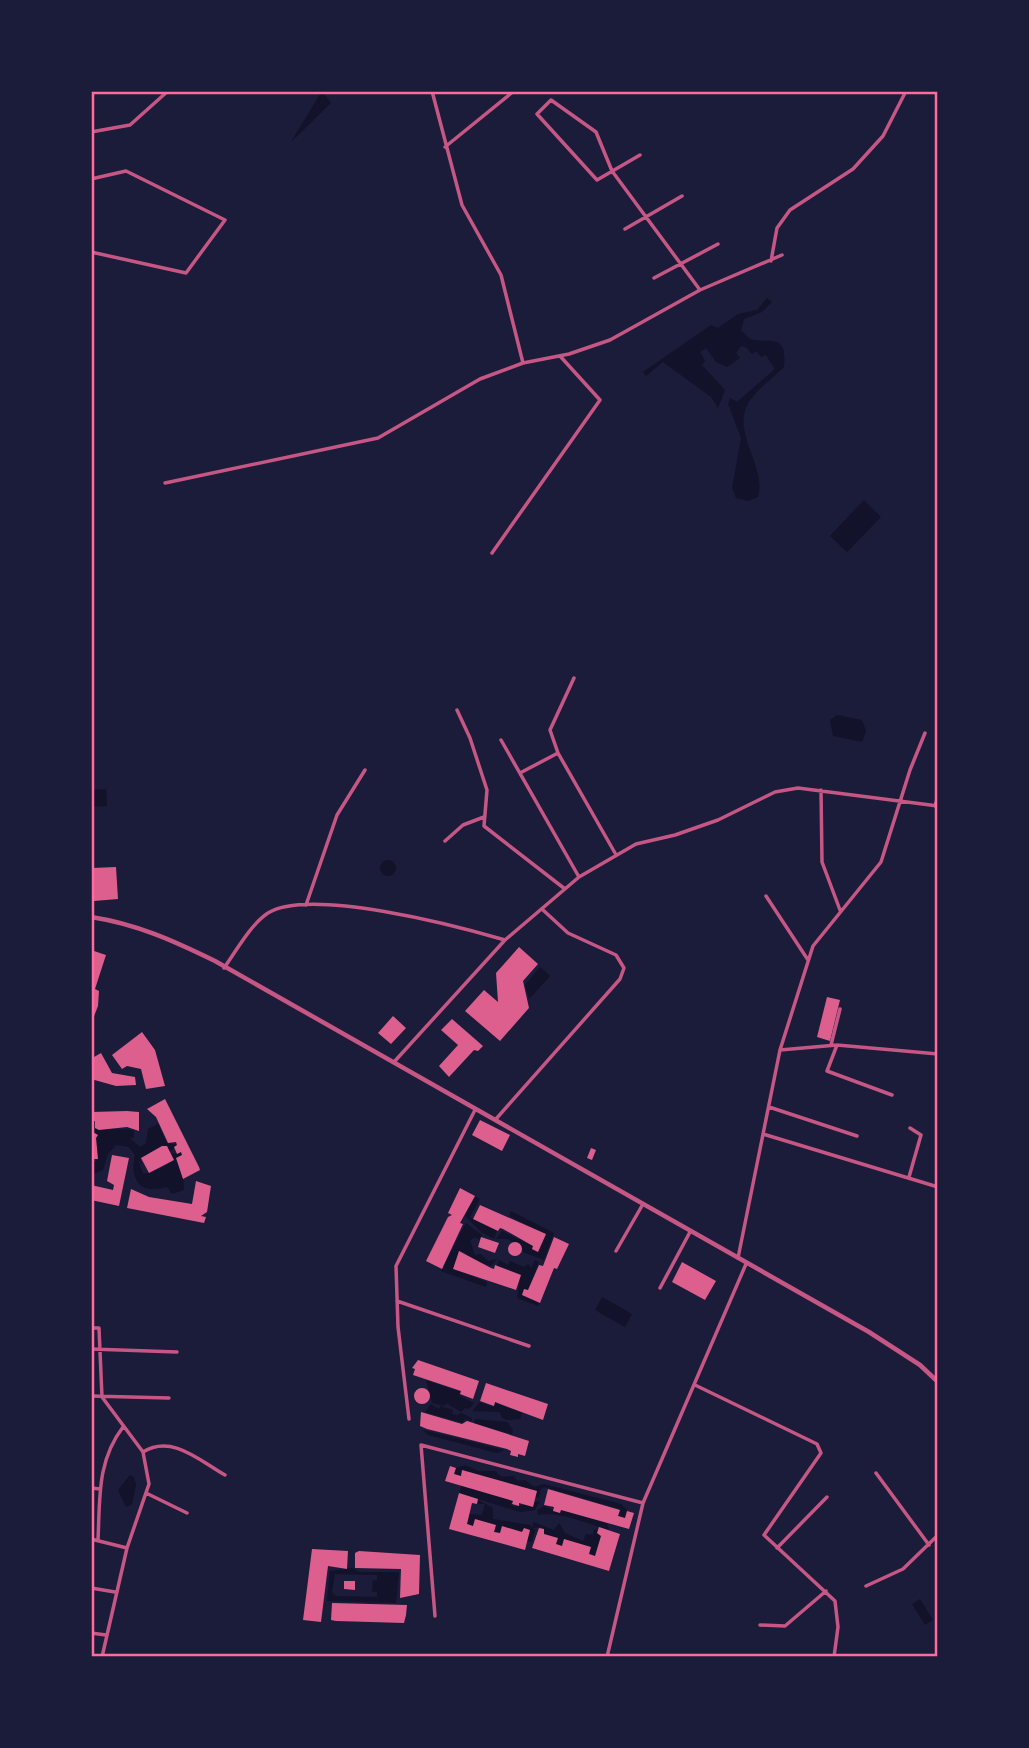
<svg xmlns="http://www.w3.org/2000/svg" width="1029" height="1748" font-family="'Alegreya Sans',sans-serif">
  <style>
    .water { fill: #12122b; fill-rule: evenodd }
    .building { fill: #dd5f8e }
    .lines { fill: none; stroke-linecap: round; stroke-linejoin: round }
    .minor { stroke: #c65784; stroke-width: 3.5 }
    .tertiary { stroke: #c65784; stroke-width: 4.5 }
    .neatline { fill: none; stroke: #ff6b9d; stroke-width: 2.5 }
  </style>
  <rect width="100%" height="100%" fill="#1b1b3a"/>
  <!-- water -->
  <path class="water" d="M322,91l9,12 -40,39z
    M767,298l5,4 -10,10 -18,7 -3,11 9,9c23,5 37,-6 34,28 -11,11 -27,22 -35,35 -19,30 18,64 9,95l-10,4 -12,-3 -4,-10 9,-50 -13,-34 2,-6 7,4 38,-33 -9,-14 -5,2 -5,-6 -4,3 -5,-6 -6,-2 -5,7 4,5 -13,9 -11,-5 -10,-14 -6,4 5,9 -3,4 23,25 -7,18 -7,-11 -48,-35 -17,14 -3,-4 68,-47 7,3 20,-14 19,-4z
    M864,500l17,17 -34,35 -17,-16z
    M837,715l25,5 4,11 -4,11 -29,-6 -3,-16z
    M106,789l1,17 -16,1v-17z
    M380 868a8 8 0 1 1 16 0a8 8 0 1 1-16 0Z
    M540,967l10,9 -21,23 -4,-14z
    M92,1121l22,8 20,1v8h-4l10,9 6,-4 2,-14 10,-5 9,19 10,2 -7,7 -3,-6 -27,12 2,7 -4,-6 5,15c7,-2 24,-6 31,-15l-3,-5 10,-2 1,3 -5,6 6,13 1,16 -12,4 -5,-7c-26,8 -38,-6 -32,-32l-6,-8 -13,-2 -8,9 -5,16 -12,5v-11l7,-4 -2,-22 2,-3 -7,-4z
    M475,1196l5,3 -10,18 27,14 -3,8 -13,-7 -16,-16z
    M511,1211l43,22 -10,27 -21,-8 -1,-6 -15,-7h-11l6,-8 31,15 -1,4 6,2 8,-18 -37,-18z
    M466,1223l16,12 -2,5 -5,-3 -5,3 5,15 6,-1 7,7 9,-2 -6,7 -26,-9 1,-4 -6,-2 -7,18 34,13 -1,5 -45,-16z
    M499,1260l9,5 2,-4 14,6 4,-3 3,4 4,-8 4,2 -11,28 -4,-1 -2,5 18,9 -2,3 -21,-8 4,-24 -24,-8z
    M602,1297l30,17 -7,13 -30,-17z
    M426,1380l34,12 -1,4 15,7 -5,6 -4,-1 -4,4 -15,-9 -2,3 -12,-3z
    M480,1402l13,5 2,-4 27,10 -2,6 -12,1 -6,-2 -2,-6 -28,-1z
    M431,1404l8,5 1,-3 13,4 -1,4 5,1 4,-2 11,5v3l-8,-2 -1,4 -38,-11z
    M475,1419l32,3 6,8 -1,4 -38,-10z
    M423,1430l81,20 -7,3 -69,-18z
    M465,1465l13,6h17l7,6 11,-1 5,5 7,-1 9,7 10,-3 77,20 6,6 -2,8 -7,-2 2,-7 -76,-22 -3,2 -2,9 -4,-1 2,-6 -74,-21 -2,6 -7,-2 2,-6z
    M130,1475l4,2 2,8 -4,19 -6,3 -8,-17z
    M462,1486l51,15 -3,3 5,3 25,-6 -5,9 -15,2 -61,-19z
    M478,1500l15,8v11l37,6 5,5 -3,12 -5,-1 3,-9c-9,-4 -24,3 -36,0l1,-7 -19,-6 -3,7 -6,-2 2,-10 13,1 3,-11h-10z
    M545,1506l14,7 2,-3 46,13 2,7c-18,-5 -52,-20 -71,-15l-1,-5z
    M533,1522l21,8 5,-7 6,10 18,8 3,-7 7,1 1,-6 4,1 3,6 -6,20 -31,-17 -2,7 -6,-2 1,-6 -12,-4 -4,-7 -8,1z
    M352,1568l7,4h40l-3,31 -69,-2 3,-30zM335,1574l42,1v5h-4l-1,12h5v5l-41,-1 -4,-4z
    M920,1599l13,21 -8,5 -13,-21z"/>
  <!-- building -->
  <path class="building" d="M116,867l2,32 -24,2 -2,-33z
    M519,947l19,17 -15,17 6,27 -29,33 -35,-30 19,-21 14,12 -2,-29z
    M91,950l15,5 -11,34 4,2 -1,15 -7,18z
    M827,997l13,3 -10,41 -13,-4z
    M393,1016l13,12 -15,16 -13,-11z
    M452,1019l31,27 -5,5 -4,-1 -25,27 -10,-11 19,-21 -17,-15z
    M142,1032l13,18 10,36 -19,3 -5,-20 -14,-3 -5,3 -10,-14z
    M91,1053l3,4 7,-4 11,20 23,4 1,8 -20,1 -25,-7z
    M165,1099l34,68 1,3 -17,9 -7,-21 6,-3 -1,-3 -4,2 -3,-7 3,-2 -1,-3 -8,1 -12,-26 -9,-8z
    M127,1111l12,1v19l-12,-4 -28,3 -4,-2v-7h-4v-9z
    M480,1120l30,15 -8,16 -30,-16z
    M91,1131l7,4 -2,3 2,21h-7z
    M162,1146h5l7,14 -25,13 -8,-15z
    M591,1148l5,2 -4,10 -5,-2z
    M112,1155l17,3 -10,48 -28,-6v-15l22,5 1,-5 -7,-4z
    M196,1181l15,5 -4,26 -6,4 5,1 -2,6 -77,-15 4,-19 18,8 43,7z
    M460,1188l15,8 -15,27 3,1 -21,45 -16,-8 22,-44 4,-2 -4,-2z
    M480,1205l66,29 -8,18 -6,-3 1,-3 -30,-17 -3,-1 -2,3 -25,-12z
    M481,1237l18,6 -4,10 -17,-6z
    M554,1237l15,7 -12,25 -3,-1 -14,35 -18,-8 2,-6 4,1 11,-25 4,1z
    M508 1249a7 7 0 1 1 14 0a7 7 0 1 1-14 0Z
    M459,1251l32,17 3,1 1,-4 26,10 -5,15 -63,-21z
    M682,1262l34,19 -11,19 -33,-18z
    M418,1360l61,21 -6,18 -13,-5 1,-3 -48,-16 2,-6 -3,-1z
    M486,1383l62,21 -5,16 -48,-18 -1,4 -14,-5z
    M414 1396a8 8 0 1 1 16 0a8 8 0 1 1-16 0Z
    M421,1412l41,12 5,-3 62,20 -4,15 -7,-2v3l-8,-2 1,-4 -4,-2 -80,-20 -7,-3z
    M450,1466l6,2 -2,6 7,2 1,-6 75,21 -4,16 -14,-4v3l-7,-2 1,-3 -68,-20z
    M548,1489l72,21 -2,6 7,2 2,-7 7,2 -5,16 -68,-19 -1,3 -7,-2 1,-4 -10,-2z
    M459,1493l19,6 -1,5 -5,-1 -5,21 6,2 2,-7 21,6 -2,7 6,1 2,-7 20,6 2,-4 6,2 -5,20 -76,-21z
    M599,1527l21,7 -11,37 -77,-23 7,-20 5,1v5l14,4 -2,6 6,2 2,-7 27,8 -2,7 6,2 6,-20 -4,-3z
    M312,1549l36,2 -1,18 -19,-3 -7,56 -18,-2z
    M359,1551l61,4 -1,39 -19,4 1,-29 -46,-1v-15z
    M344,1581h11v9l-11,-1z
    M332,1603l75,2 -1,10 -2,8 -68,-2 -5,-1z"/>
  <g class="lines">
    <!-- minor -->
    <path class="minor" d="M432,91l30,114 39,70 22,88
      M91,132l39,-7 38,-34
      M445,147l69,-56
      M640,155l-43,25 -60,-66 14,-14 45,32 16,39 88,119
      M91,179l35,-8 99,49 -39,53 -95,-21
      M625,229l57,-33
      M771,261l6,-33 13,-18 63,-41 30,-33 23,-45
      M654,278l64,-34
      M165,483l213,-45 102,-59 43,-16 46,-9 41,-14 90,-50 82,-35
      M492,553l108,-153 -40,-44
      M574,678l-24,52 8,23 57,100
      M457,710l13,28 17,52 -3,36 81,63
      M501,740l78,137
      M520,773l38,-20
      M821,790l1,72 18,48
      M935,806l3,-10
      M445,841l18,-16 21,-8
      M766,896l42,64
      M306,905l31,-90 28,-45
      M224,968c12,-17 27,-44 44,-55 42,-26 189,13 237,27
      M831,1045l9,-36
      M837,1045l-10,26 65,24
      M780,1050l57,-5 101,9
      M394,1062l111,-122 74,-63 57,-33 39,-9 43,-15 57,-28 23,-4 140,18
      M769,1107l88,29
      M496,1119l124,-140 4,-11 -8,-13 -48,-22 -25,-23
      M763,1134l175,53
      M909,1177l12,-42 -11,-7
      M616,1251l27,-47
      M738,1258l42,-208 33,-104 68,-84 29,-92 15,-37
      M660,1288l30,-56
      M397,1301l132,45
      M91,1328h8l3,69 41,55 6,32 -22,64 -25,109
      M91,1349l86,3
      M695,1385l122,59 4,9 -57,82 71,66 3,26 -4,30
      M91,1396l78,2
      M409,1419l-11,-92 -2,-61 79,-156
      M143,1452c29,-18 57,9 82,23
      M876,1473l53,72
      M91,1488l9,1
      M146,1493l41,20
      M91,1539l36,9
      M98,1540c2,-42 -1,-79 25,-113
      M777,1548l50,-51
      M866,1586l37,-17 35,-34
      M91,1588l24,4
      M435,1616l-14,-171 222,58
      M760,1625l25,1 41,-35
      M91,1633l15,2
      M607,1657l36,-154 103,-239"/>
    <!-- tertiary -->
    <path class="tertiary" d="M91,917c46,7 83,24 124,44l654,371 51,33 18,17"/>
  </g>
  <!-- border -->
  <rect width="1029" height="1748" fill="none" stroke="#1b1b3a" stroke-width="186"/>
  <rect x="93" y="93" width="843" height="1562" class="neatline"/>
</svg>
